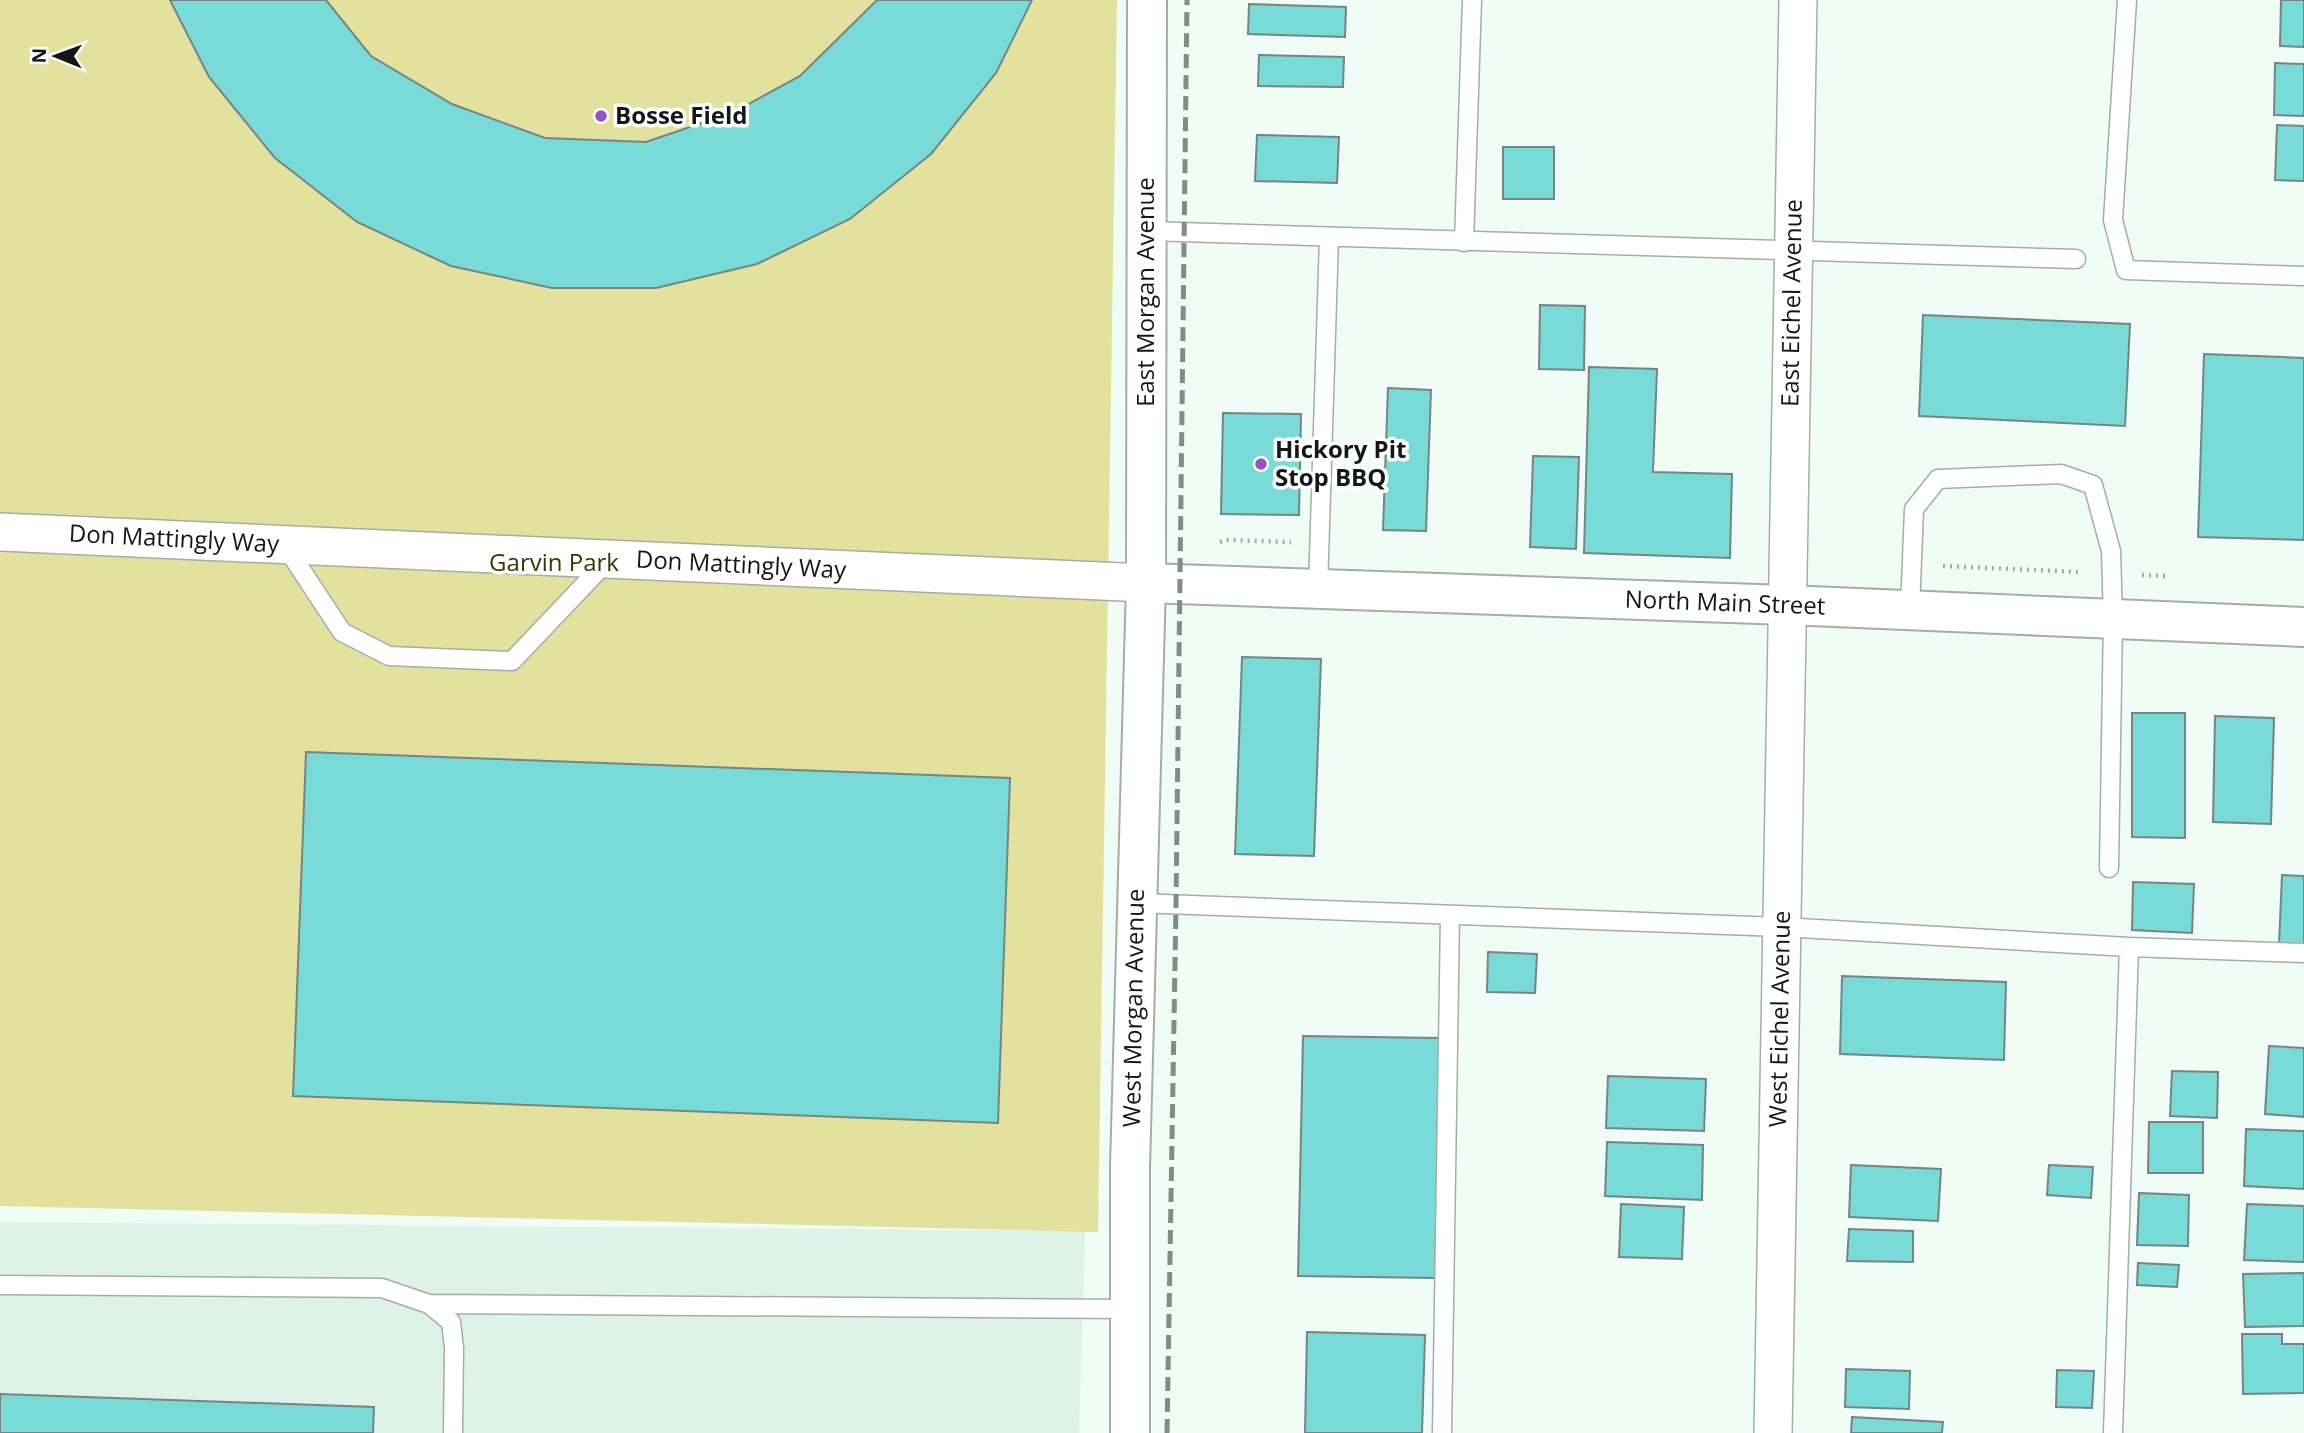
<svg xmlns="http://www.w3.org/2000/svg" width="2304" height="1433" font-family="'Open Sans',sans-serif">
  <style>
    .built { fill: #def2e8 }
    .green { fill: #e2e19d }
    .building { fill: #79dbd8; stroke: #788484; stroke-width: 2 }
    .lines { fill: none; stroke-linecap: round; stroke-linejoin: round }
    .lane-casing { stroke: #a3aea8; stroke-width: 21 }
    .street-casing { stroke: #a3aea8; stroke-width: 40 }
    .secondary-casing { stroke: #a3aea8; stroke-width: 42 }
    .path { stroke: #a3aca8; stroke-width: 4.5; stroke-dasharray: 2 5; stroke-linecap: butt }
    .lane { stroke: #fff; stroke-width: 18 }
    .street { stroke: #fff; stroke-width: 37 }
    .secondary { stroke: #fff; stroke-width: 38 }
    .rail { stroke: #838b87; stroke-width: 5; stroke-dasharray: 14 7; stroke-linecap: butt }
    .poi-dot { fill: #9353c8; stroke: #fff; stroke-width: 2.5 }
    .labels { text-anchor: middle; stroke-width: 7; stroke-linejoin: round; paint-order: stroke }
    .poi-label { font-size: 24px; font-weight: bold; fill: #131715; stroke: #fff; text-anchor: start }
    .street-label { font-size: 24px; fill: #131715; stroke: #fff }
    .park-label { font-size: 24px; fill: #3a3800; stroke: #fff }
  </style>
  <rect width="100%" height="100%" fill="#f0fcf6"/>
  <!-- built -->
  <path class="built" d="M0,1222l1085,9 -6,202h-1079z"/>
  <!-- green -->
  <path class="green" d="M0,0h1117l-19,1232 -1098,-26z"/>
  <!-- building -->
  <path class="building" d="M170,0h156l45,56 81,48 93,34 101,4 88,-30 66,-36 77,-76h155l-36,73 -65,81 -81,65 -93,45 -101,24h-104l-101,-22 -94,-44 -82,-64 -66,-81z
    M2281,0h23v47l-24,-1z
    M1249,4l97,3 -1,30 -97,-3z
    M1259,55l85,2 -1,30 -85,-1z
    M2275,63l29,1v52l-30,-1z
    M2277,125l27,1v55l-29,-1z
    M1257,135l82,2 -2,46 -82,-2z
    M1503,147h51v52h-51z
    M1540,305l45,1 -1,64 -45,-1z
    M1923,315l207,9 -5,102 -206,-10z
    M2204,354l100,4v182l-106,-3z
    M1589,367l68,2 -4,103 79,2 -2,84 -146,-5z
    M1388,388l43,2 -5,141 -43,-1z
    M1223,413l78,1 -2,101 -78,-1z
    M1533,456l46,1 -3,92 -46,-2z
    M1242,657l79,2 -7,197 -79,-2z
    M2132,713h53v125l-53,-1z
    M2215,716l59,2 -3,106 -58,-2z
    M306,752l704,26 -12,345 -705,-27z
    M2282,875l22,1v70l-25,-1z
    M2133,882l61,2 -2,49 -60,-3z
    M1488,952l49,2 -2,39 -48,-1z
    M1842,976l164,6 -2,78 -164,-6z
    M1303,1036l137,2 -5,240 -137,-2z
    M2269,1046l35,2v69l-39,-3z
    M2172,1071l46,1 -1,46 -47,-2z
    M1608,1076l98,3 -2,52 -98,-3z
    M2149,1122h54v51h-55z
    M2246,1129l58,2v58l-60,-3z
    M1607,1142l96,3 -1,55 -97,-4z
    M1851,1165l90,4 -3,52 -89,-4z
    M2049,1165l44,2 -2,31 -44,-3z
    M2139,1193l50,2 -1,51 -51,-1z
    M1621,1204l63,3 -2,52 -63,-2z
    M2247,1204l57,2v56l-60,-2z
    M1849,1229l64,2v31l-66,-1z
    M2138,1263l41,2 -2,22 -40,-2z
    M2304,1273v53l-59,1 -2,-53z
    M1307,1332l118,3 -3,98h-117z
    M2242,1334h40v10h22v49l-61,1z
    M1846,1369l64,2 -1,38 -64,-2z
    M2057,1370l37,1 -2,37 -36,-1z
    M0,1394l374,13 -1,26h-373z
    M1852,1417l91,5 -1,11h-91z"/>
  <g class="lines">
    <!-- lane casing -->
    <g class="lane-casing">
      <path id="lane" d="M2127,0l-14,220 13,50 178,6
        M1146,231l930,28
        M1464,242l8,-242
        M284,544l58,88 47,24 123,5 96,-101
        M1318,589l11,-351
        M1910,610l4,-101 24,-30 123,-5 32,11 18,66 2,68 -4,249
        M1137,903l645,24 347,20 175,6
        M0,1285l382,3 47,16 22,18 3,26 -1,85
        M429,1304l702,5
        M1442,1433l8,-518
        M2113,1433l16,-486"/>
    </g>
    <!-- street casing -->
    <g class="street-casing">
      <path id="street" d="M0,532l1146,51
        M1773,1433l25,-1433"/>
    </g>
    <!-- secondary casing -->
    <g class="secondary-casing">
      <path id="secondary" d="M1146,583l641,22 517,22
        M1130,1433v-266l16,-584 1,-583"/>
    </g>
    <!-- path -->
    <path class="path" d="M1220,542l6,-2 65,2
      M1943,566l138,6
      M2142,575l23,1"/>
    <!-- lane -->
    <use href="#lane" class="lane"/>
    <!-- street -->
    <use href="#street" class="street"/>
    <!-- secondary -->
    <use href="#secondary" class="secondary"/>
    <!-- rail -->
    <path class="rail" d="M1167,1433l9,-528 11,-905"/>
  </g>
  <!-- markers -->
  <g class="poi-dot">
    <circle cx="601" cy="116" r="7"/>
    <circle cx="1261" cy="464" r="7"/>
  </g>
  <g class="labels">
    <!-- poi labels -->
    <g class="poi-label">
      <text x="615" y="124">Bosse Field</text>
      <text x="1275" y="458">Hickory Pit<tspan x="1275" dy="28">Stop BBQ</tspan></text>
    </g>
    <!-- street labels -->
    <g class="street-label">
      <text transform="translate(1146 292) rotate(-90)" y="8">East Morgan Avenue</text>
      <text transform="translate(1792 303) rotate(-89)" y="8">East Eichel Avenue</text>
      <text transform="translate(174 539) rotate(3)" y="8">Don Mattingly Way</text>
      <text transform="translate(741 565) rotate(3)" y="8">Don Mattingly Way</text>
      <text transform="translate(1725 603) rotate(2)" y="8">North Main Street</text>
      <text transform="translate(1134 1008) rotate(-89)" y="8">West Morgan Avenue</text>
      <text transform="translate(1780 1019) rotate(-89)" y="8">West Eichel Avenue</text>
    </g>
    <!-- park labels -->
    <g class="park-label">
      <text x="554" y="571">Garvin Park</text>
    </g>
  </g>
  <!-- north arrow -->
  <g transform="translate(56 56) rotate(271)" stroke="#ffffff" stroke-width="5" paint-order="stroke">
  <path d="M0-5L12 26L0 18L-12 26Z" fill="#131715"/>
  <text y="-10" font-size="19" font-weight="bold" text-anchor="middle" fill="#131715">N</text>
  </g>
</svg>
